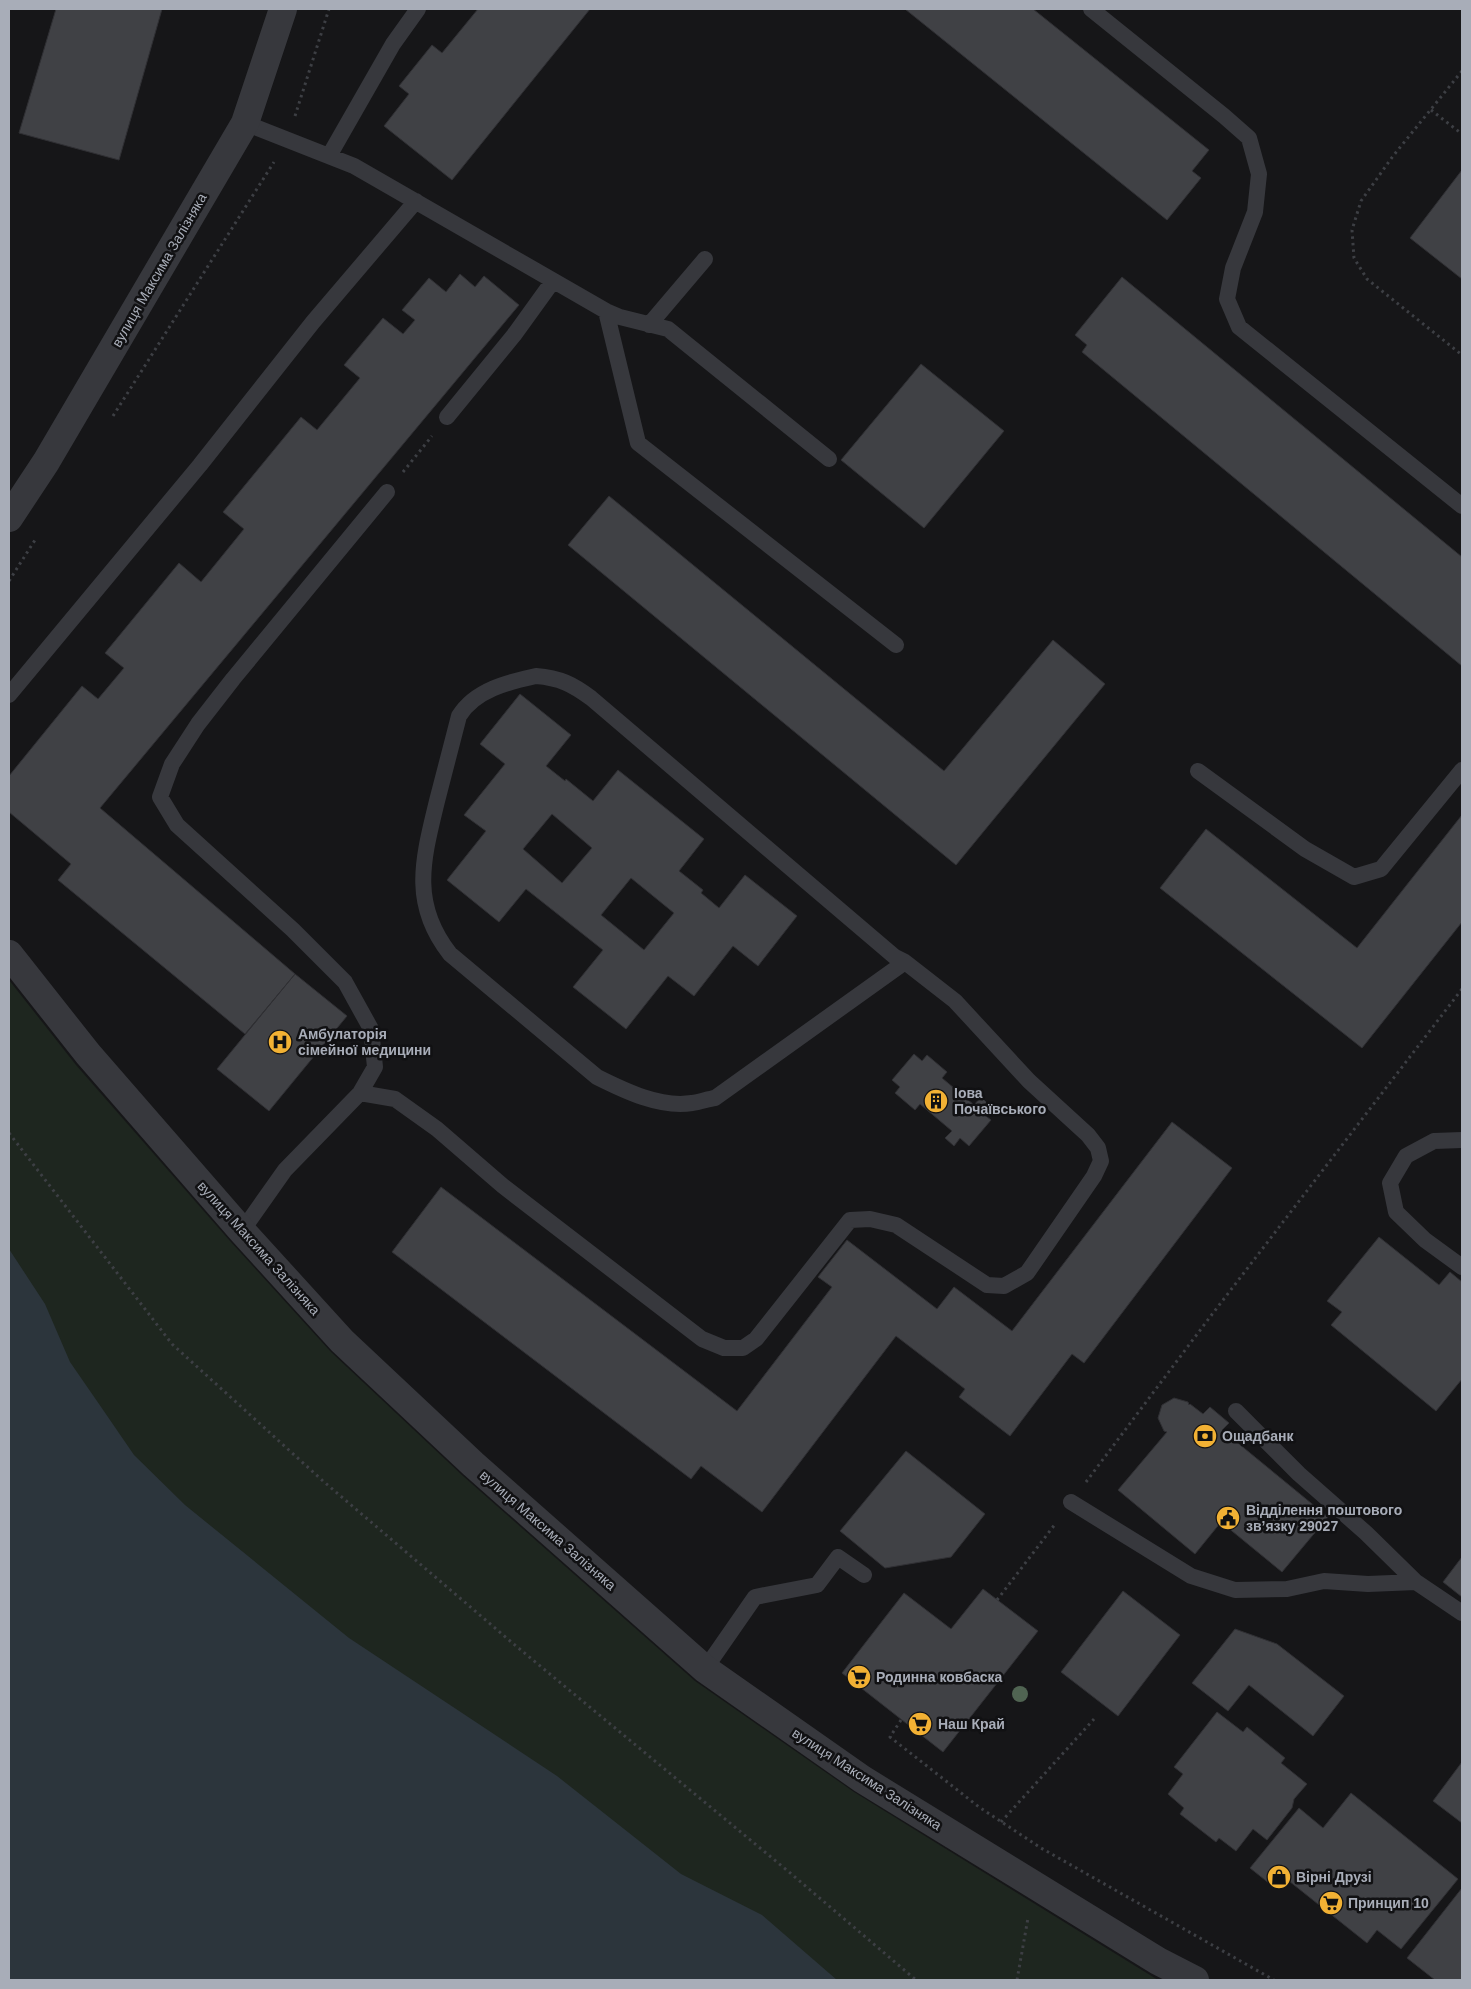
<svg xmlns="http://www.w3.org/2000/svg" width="1471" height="1989" font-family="Helvetica,sans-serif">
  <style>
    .green { fill: #1e261f }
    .water { fill: #2c353c }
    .building { fill: #404145; stroke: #303034; fill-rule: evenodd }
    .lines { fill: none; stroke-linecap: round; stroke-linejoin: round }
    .path { stroke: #3d3f44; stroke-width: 3; stroke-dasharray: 2.5 4; stroke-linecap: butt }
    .lane { stroke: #37383d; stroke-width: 16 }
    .street { stroke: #37383d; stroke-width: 28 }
    .tree { fill: #506452 }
    .labels { text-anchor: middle; stroke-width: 5; stroke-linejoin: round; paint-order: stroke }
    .street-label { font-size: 14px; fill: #a8adb8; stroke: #111113 }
    .poi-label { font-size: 14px; font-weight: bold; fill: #a8adb8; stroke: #111113; text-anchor: start }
  </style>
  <rect width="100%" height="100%" fill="#161618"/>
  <!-- green -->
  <path class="green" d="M9,980l67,85 154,176 101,111 132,124 232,205 159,111 304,188h-1149z"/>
  <!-- water -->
  <path class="water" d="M9,1249l36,55 25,58 29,42 35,51 51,50 164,133 208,138 124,98 81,41 75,65h-828z"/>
  <!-- building -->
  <path class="building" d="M56,9h106l-43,151 -100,-27z
    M478,9h112l-138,171 -68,-54 25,-32 -10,-8 33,-41 10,8z
    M905,9h128l176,141 -17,21 9,7 -34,42z
    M1462,170v109l-52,-41z
    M460,274l15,13 9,-11 35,29 -419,503 195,166 -50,60 -187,-154 13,-16 -62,-52v-36l73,-90 16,13 26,-31 -19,-15 74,-90 22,19 43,-53 -21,-17 78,-95 16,13 43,-52 -16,-13 39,-47 20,16 12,-14 -13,-10 27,-32 17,14z
    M1122,277l340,280v109l-380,-314 5,-7 -12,-10z
    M921,364l83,67 -80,97 -83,-68z
    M609,496l335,275 109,-131 52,44 -149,181 -388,-320z
    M520,694l51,41 -25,31 19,15 1,-2 27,22 25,-31 86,69 -25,32 24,19 -2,3 18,15 26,-33 52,41 -39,50 -25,-20 -39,50 -26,-20 -42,53 -53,-42 30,-37 -77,-61 -27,33 -52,-42 39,-49 -22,-16 41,-51 -25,-20zM552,814l40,34 -30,35 -39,-34zM631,878l43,35 -30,37 -43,-35z
    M1462,815v107l-100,126 -202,-160 46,-59 151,119z
    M295,974l52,42 -78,95 -52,-42z
    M914,1054l8,7 5,-6 20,17 -5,6 32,27 7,-8 8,8 -7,8 9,7 -22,26 -9,-8 -6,8 -9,-8 7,-7 -32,-27 -5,6 -20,-17 5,-6 -8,-7z
    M1172,1122l60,46 -148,195 -12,-9 -62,82 -51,-39 6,-8 -69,-53 -134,176 -61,-46 -10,13 -299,-227 49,-65 296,224 95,-124 -14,-10 29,-37 90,69 17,-22 58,44z
    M1379,1237l60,48 11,-13 12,10v97l-26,32 -105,-86 11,-13 -15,-11z
    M1174,1398l14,4 1,3 1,-1 13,10 7,-7 19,16 -7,7 106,87 -46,55 -61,-50 -26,32 -77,-64 49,-58 -3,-1 -6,-13 4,-13z
    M906,1451l79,63 -34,43 -66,11 -45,-37z
    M1462,1557v40l-19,-15z
    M983,1589l55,42 -95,121 -101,-79 62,-80 47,36z
    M1123,1591l57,44 -62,81 -57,-44z
    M1235,1629l42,15 67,52 -31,40 -64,-51 -21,26 -36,-28z
    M1217,1712l26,20 4,-5 38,31 -4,5 26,21 -13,15 -2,9 -25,32 -14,-11 -17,22 -17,-13 -3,4 -36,-28 4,-6 -16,-14 15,-20 -9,-7z
    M1462,1762v61l-29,-22z
    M1351,1793l107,86 -57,70 -24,-19 -10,13 -83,-66 -9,11 -25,-20 49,-60 24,20z
    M1462,1888v92h-27l-28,-22z"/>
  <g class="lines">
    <!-- path -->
    <path class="path" d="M1462,71l-69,85 -32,45 -9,29 2,28 13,21 95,76
      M1431,110l31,24
      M295,116l34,-107
      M113,416l161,-254
      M403,472l29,-36
      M9,581l26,-41
      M9,1133l163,211 151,137 193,165 273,226 127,108
      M1086,1482l124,-165 252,-328
      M997,1600l59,-77
      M901,1720l-11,17 89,70 62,41 233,132
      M1001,1822l93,-103
      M1017,1980l11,-62"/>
    <!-- lane -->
    <path class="lane" d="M1091,9l133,107 25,22 10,36 -4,38 -22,56 -6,31 12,28 223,179
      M245,123l109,43 252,145 14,6 48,12 161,130
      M329,156l64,-112 25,-35
      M606,311l32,132 258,202
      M649,325l56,-66
      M447,417l67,-82 39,-54
      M536,676c24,2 36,8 55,22l304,259 10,5 -190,136c-7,1 -15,4 -23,5 -32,5 -67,-12 -95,-26l-147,-123c-40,-51 -27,-95 -13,-153 7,-28 15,-57 22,-85 16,-26 49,-34 77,-40z
      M9,695l191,-230 113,-143 103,-121
      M1198,771l107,78 49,28 27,-8 81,-99
      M360,1093l15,-26 -4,-38 -26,-47 -52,-52 -116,-105 -17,-28 12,-33 26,-40 35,-45 154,-187
      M1462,1140l-28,1 -28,15 -16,27 6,29 29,28 37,27
      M242,1231l43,-61 75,-77 35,6 42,30 66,57 199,153 22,9h19l13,-9 94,-119 20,-1 26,6 91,60 17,1 23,-13 67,-97 7,-15 -3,-13 -10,-13 -59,-54 -74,-80 -50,-39
      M1236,1411l63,63 67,59 50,49 46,31
      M1071,1502l120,74 44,14 52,-1 37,-8 44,3 48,-2
      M705,1669l50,-72 62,-12 21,-28 26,18"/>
    <!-- street -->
    <path class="street" d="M9,518l37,-56 199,-339 38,-114
      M9,954l79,100 154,177 100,110 131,123 232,205 157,110 296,182 37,19"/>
  </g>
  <!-- trees -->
  <circle class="tree" cx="1020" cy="1694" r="8"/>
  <!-- icons -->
  <defs>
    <g id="hospital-disc" transform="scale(1.25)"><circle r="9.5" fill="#f2b134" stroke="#111113"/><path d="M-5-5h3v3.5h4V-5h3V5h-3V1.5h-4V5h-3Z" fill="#111"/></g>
    <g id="building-disc" transform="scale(1.25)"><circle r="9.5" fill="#f2b134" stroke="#111113"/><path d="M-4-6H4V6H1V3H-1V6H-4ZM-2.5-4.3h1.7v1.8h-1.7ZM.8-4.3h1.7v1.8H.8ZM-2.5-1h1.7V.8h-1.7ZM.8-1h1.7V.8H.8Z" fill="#111"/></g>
    <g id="bank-disc" transform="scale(1.25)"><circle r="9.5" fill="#f2b134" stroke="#111113"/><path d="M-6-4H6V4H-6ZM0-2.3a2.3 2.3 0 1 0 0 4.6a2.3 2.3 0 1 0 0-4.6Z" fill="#111"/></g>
    <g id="civic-disc" transform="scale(1.25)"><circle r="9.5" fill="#f2b134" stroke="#111113"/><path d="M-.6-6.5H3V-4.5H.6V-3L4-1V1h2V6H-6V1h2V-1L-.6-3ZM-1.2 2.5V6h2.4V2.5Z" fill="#111"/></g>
    <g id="supermarket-disc" transform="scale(1.25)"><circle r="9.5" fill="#f2b134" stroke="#111113"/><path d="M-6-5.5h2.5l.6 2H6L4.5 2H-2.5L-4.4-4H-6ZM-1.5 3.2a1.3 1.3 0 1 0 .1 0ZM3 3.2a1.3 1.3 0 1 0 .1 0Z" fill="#111"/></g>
    <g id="shop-disc" transform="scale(1.25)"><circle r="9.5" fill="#f2b134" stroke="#111113"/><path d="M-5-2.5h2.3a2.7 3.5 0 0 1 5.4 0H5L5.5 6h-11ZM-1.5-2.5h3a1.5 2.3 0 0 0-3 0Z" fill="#111"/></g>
  </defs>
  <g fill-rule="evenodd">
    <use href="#hospital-disc" x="280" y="1042"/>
    <use href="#building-disc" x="936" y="1101"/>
    <use href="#bank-disc" x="1205" y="1436"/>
    <use href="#civic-disc" x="1228" y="1518"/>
    <use href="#supermarket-disc" x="859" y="1677"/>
    <use href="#supermarket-disc" x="920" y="1724"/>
    <use href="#shop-disc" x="1279" y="1877"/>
    <use href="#supermarket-disc" x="1331" y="1903"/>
  </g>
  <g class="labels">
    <!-- street labels -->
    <g class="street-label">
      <text transform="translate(159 270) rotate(-60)" y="5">вулиця Максима Залізняка</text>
      <text transform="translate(259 1248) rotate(48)" y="5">вулиця Максима Залізняка</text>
      <text transform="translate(548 1530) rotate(41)" y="5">вулиця Максима Залізняка</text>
      <text transform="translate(867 1779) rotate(33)" y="5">вулиця Максима Залізняка</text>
    </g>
    <!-- poi labels -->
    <g class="poi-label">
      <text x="298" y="1039">Амбулаторія<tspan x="298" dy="16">сімейної медицини</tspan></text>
      <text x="954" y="1098">Іова<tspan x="954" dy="16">Почаївського</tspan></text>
      <text x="1222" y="1441">Ощадбанк</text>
      <text x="1246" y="1515">Відділення поштового<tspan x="1246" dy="16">зв’язку 29027</tspan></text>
      <text x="876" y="1682">Родинна ковбаска</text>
      <text x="938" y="1729">Наш Край</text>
      <text x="1296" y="1882">Вірні Друзі</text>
      <text x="1348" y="1908">Принцип 10</text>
    </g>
  </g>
  <!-- border -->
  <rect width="1471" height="1989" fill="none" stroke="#a8adb8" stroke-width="20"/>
</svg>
